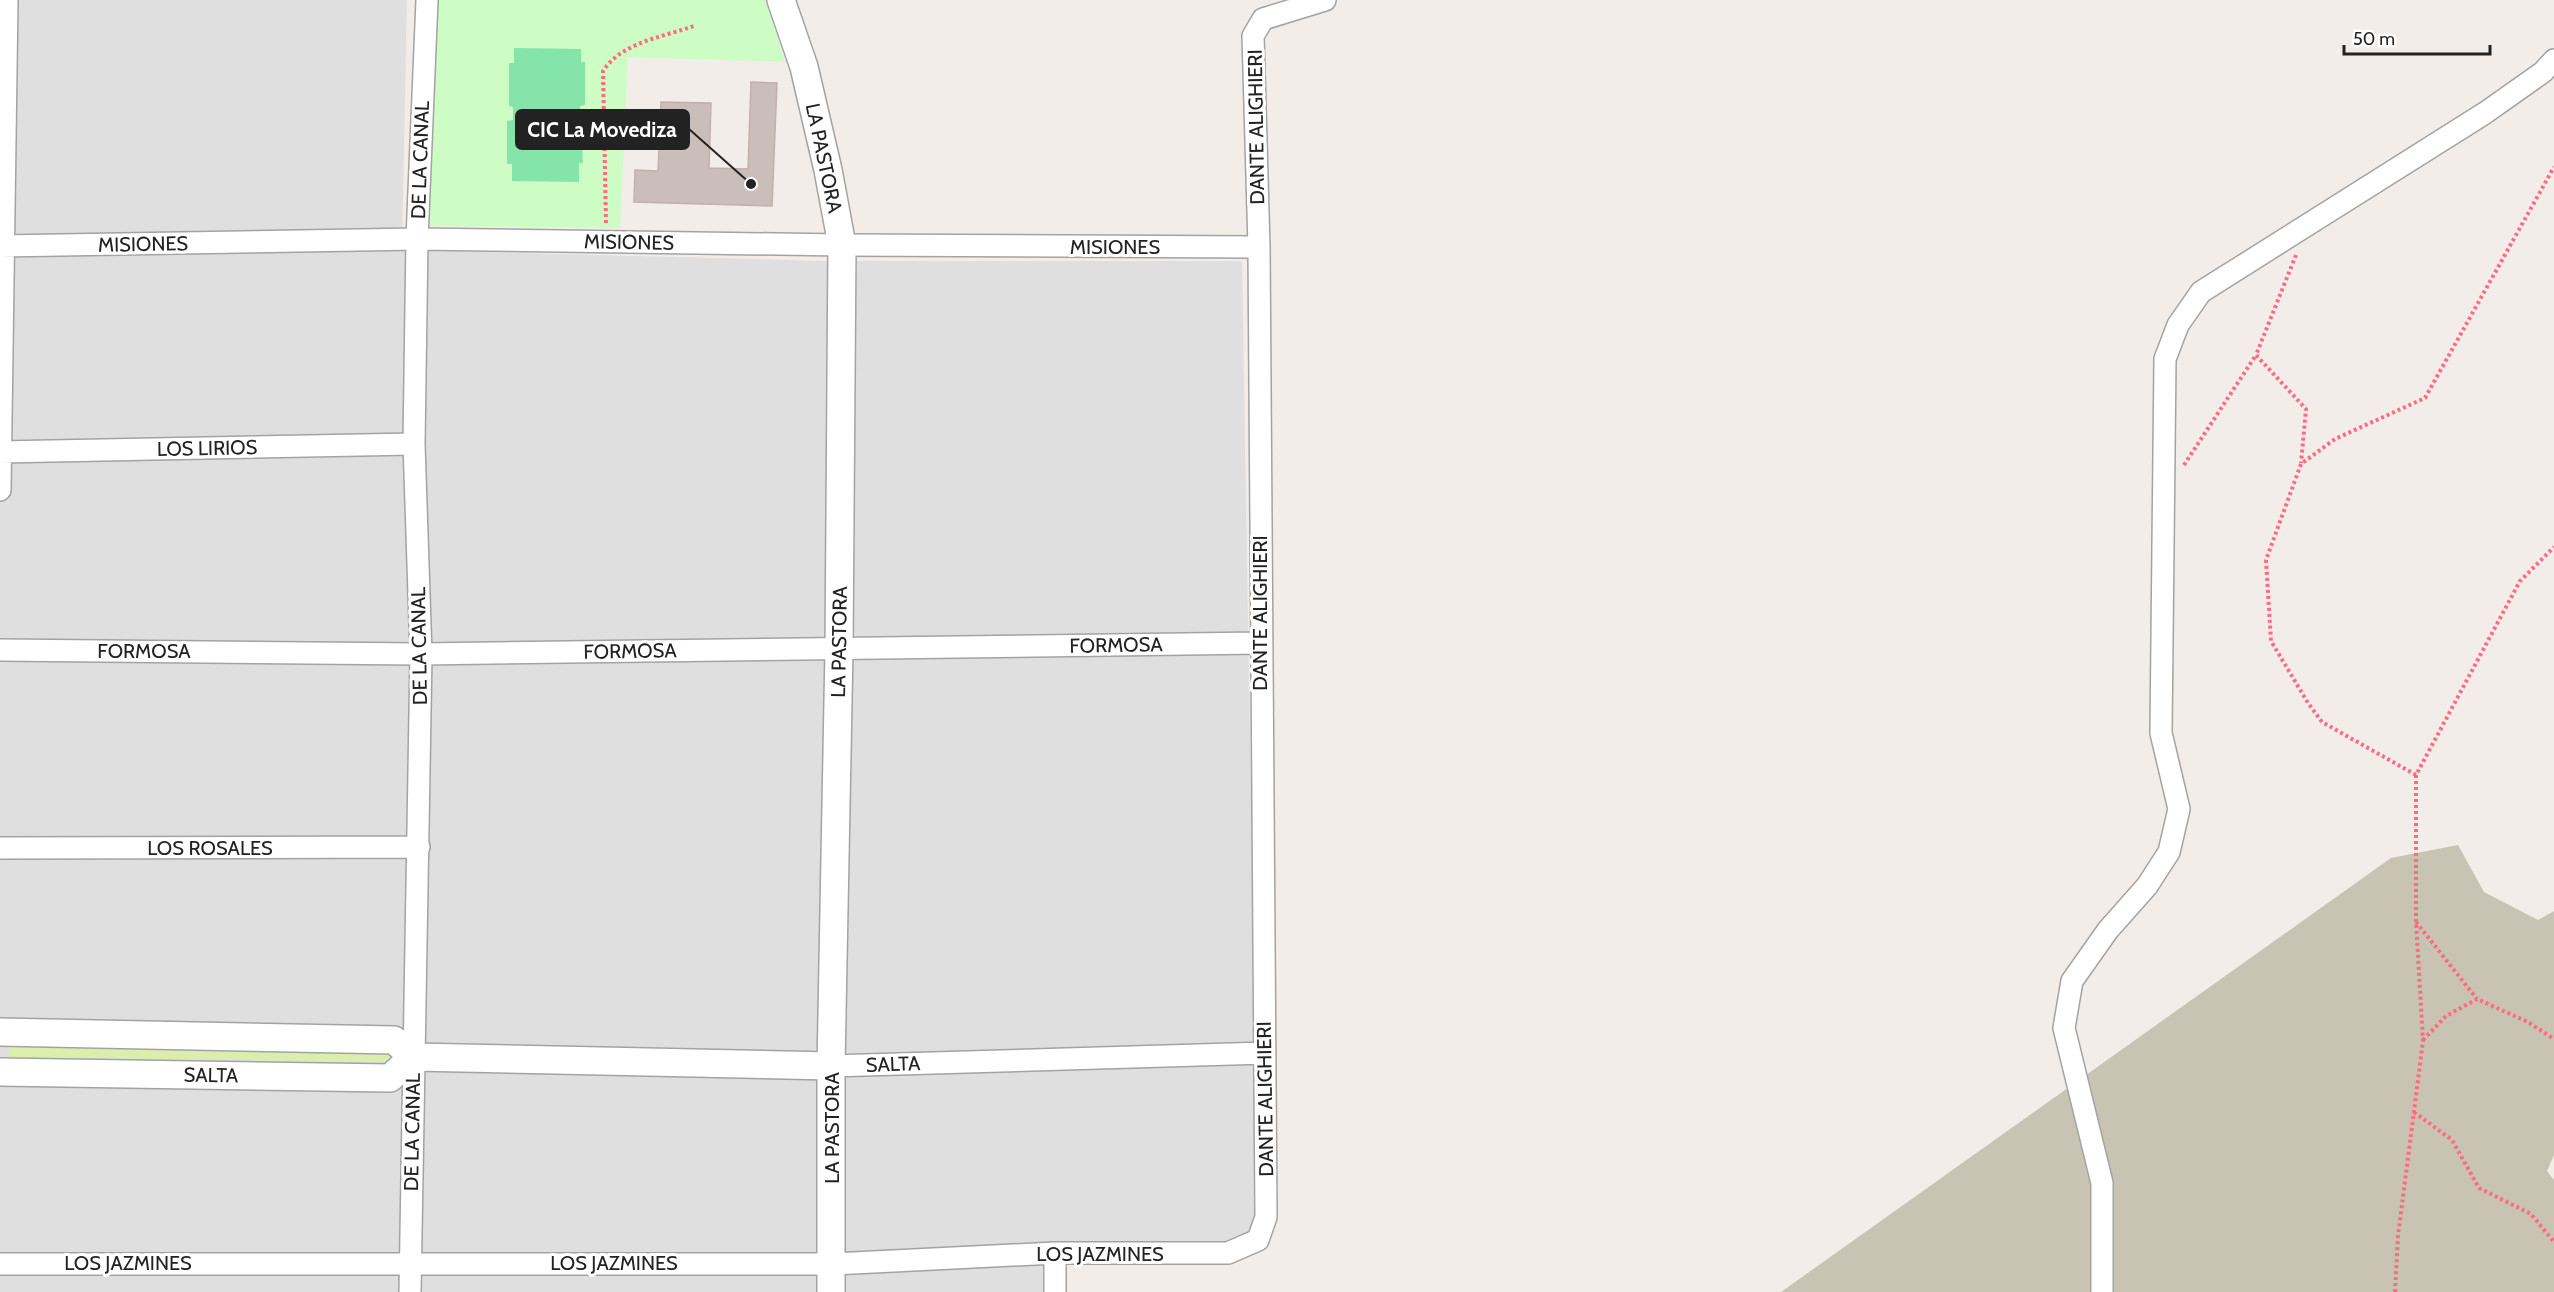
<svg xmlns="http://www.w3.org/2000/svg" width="2554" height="1292" font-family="Cabin,sans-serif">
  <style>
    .residential { fill: #e0dfdf }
    .construction { fill: #c8c3b3 }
    .grass { fill: #dceead }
    .park { fill: #cefcc5 }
    .pitch { fill: #84e4a9 }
    .building { fill: #cabebb; stroke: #c5afaa; stroke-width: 1.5 }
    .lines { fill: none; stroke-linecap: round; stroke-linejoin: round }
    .minor-casing { stroke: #a3a3a3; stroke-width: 24 }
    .tertiary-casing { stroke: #a3a3a3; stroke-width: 30 }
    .path { stroke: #ff6c7f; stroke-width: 4; stroke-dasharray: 3 3; stroke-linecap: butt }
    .minor { stroke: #fff; stroke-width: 21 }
    .tertiary { stroke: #fff; stroke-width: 27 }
    .labels { text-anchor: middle; stroke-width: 6; stroke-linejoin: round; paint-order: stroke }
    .street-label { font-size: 20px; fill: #222; stroke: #fff }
    .leader { fill: none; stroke: #222; stroke-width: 2 }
    .callout-dot { fill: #222; stroke: #fff; stroke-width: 2 }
    .callout { fill: #222; stroke: #222; stroke-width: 2 }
    .callout-label { font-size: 21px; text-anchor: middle; font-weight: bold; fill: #fff }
  </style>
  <rect width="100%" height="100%" fill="#f2ede8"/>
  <!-- residential -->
  <path class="residential" d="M0,0h407l-5,250 425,11h415l16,950 -5,20 -24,12 -180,2 -1,47h-1048z"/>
  <!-- construction -->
  <path class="construction" d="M2458,845l26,47 54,28 16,-9v244l-7,16 7,9v112h-773l610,-434z"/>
  <!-- grass -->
  <path class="grass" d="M9,1043l386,5 -1,14 -385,-5z"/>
  <!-- park -->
  <path class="park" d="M434,0h331l20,62 -157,-5 -8,171 -191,-2z"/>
  <!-- pitch -->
  <path class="pitch" d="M514,48l67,1v13h4v43l-5,1 3,57h-4v19l-67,-1v-17h-5v-43l6,-1v-13l-4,-1v-43h5z"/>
  <!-- building -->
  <path class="building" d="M751,82l26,1 -5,123 -138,-4 1,-32 23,1 3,-69 50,1 -2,65 39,1z"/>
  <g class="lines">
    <!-- minor casing -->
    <g class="minor-casing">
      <path id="minor" d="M0,246l417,-7 425,6 417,2
        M0,452l414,-8
        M0,490l7,-490
        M0,650l421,4 839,-11
        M0,848l419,-1
        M831,1066l434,-13
        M0,1264h833l222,-11h173l30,-13 8,-23 -7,-970 -6,-211 10,-17 62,-19
        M410,1292l11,-638 -7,-210 3,-205 10,-239
        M1055,1292v-39
        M2102,1292v-109l-38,-155 8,-47 36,-51 39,-44 22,-34 10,-43 -18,-76 4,-374 13,-34 23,-33 284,-179 58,-41 11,-12"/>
    </g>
    <!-- tertiary casing -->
    <g class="tertiary-casing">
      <path id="tertiary" d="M781,0l23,67 24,103 14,75 -3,404 -8,417v226
        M0,1032l394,8 19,17 418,9
        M0,1072l390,6 23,-21"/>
    </g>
    <!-- path -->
    <path class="path" d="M606,223l-3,-152c19,-29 60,-34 91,-45
      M2296,255l-40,100 50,54 -5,54
      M2184,465l72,-110
      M2416,775l-94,-53 -14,-19 -37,-62 -5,-81 35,-96 34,-25 90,-41 129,-231
      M2416,922l61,77
      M2423,1040l23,-24 31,-17 51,23 26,17
      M2414,1112l38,28 27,48 52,26 23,28
      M2395,1292l3,-56 25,-195 -7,-120v-146l104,-194 34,-34"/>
    <!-- minor -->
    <use href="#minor" class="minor"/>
    <!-- tertiary -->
    <use href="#tertiary" class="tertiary"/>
  </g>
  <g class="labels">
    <!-- street labels -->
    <g class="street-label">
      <text transform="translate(1256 127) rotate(-91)" y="7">DANTE ALIGHIERI</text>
      <text transform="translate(824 158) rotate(78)" y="7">LA PASTORA</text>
      <text transform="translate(420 160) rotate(-88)" y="7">DE LA CANAL</text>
      <text transform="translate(629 242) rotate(1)" y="7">MISIONES</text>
      <text transform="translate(143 244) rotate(-1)" y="7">MISIONES</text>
      <text x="1115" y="254">MISIONES</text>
      <text transform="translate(207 448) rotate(-1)" y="7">LOS LIRIOS</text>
      <text transform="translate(1260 613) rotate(-90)" y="7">DANTE ALIGHIERI</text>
      <text transform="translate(839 642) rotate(-89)" y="7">LA PASTORA</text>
      <text transform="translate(1116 645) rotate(-1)" y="7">FORMOSA</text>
      <text transform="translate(419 646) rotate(-91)" y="7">DE LA CANAL</text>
      <text x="144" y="658">FORMOSA</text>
      <text transform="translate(630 651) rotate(-1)" y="7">FORMOSA</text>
      <text x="210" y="855">LOS ROSALES</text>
      <text transform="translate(893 1064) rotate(-2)" y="7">SALTA</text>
      <text transform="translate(211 1075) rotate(1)" y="7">SALTA</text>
      <text transform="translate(1265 1099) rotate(-91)" y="7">DANTE ALIGHIERI</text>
      <text transform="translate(832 1128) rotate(-90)" y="7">LA PASTORA</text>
      <text transform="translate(412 1132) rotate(-89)" y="7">DE LA CANAL</text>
      <text x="1100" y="1261">LOS JAZMINES</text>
      <text x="128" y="1270">LOS JAZMINES</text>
      <text x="614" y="1270">LOS JAZMINES</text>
    </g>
  </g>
  <!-- callouts -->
  <path class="leader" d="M751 184L689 129"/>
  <circle class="callout-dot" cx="751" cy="184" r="6"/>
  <rect class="callout" x="516" y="110" width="173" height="39" rx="6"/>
  <g class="callout-label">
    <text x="602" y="137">CIC La Movediza</text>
  </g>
  <!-- scale -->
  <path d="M2344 45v9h146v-9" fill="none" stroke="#222222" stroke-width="3"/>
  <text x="2353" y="45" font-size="18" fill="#222222" stroke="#ffffff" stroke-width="4.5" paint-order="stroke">50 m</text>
</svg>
